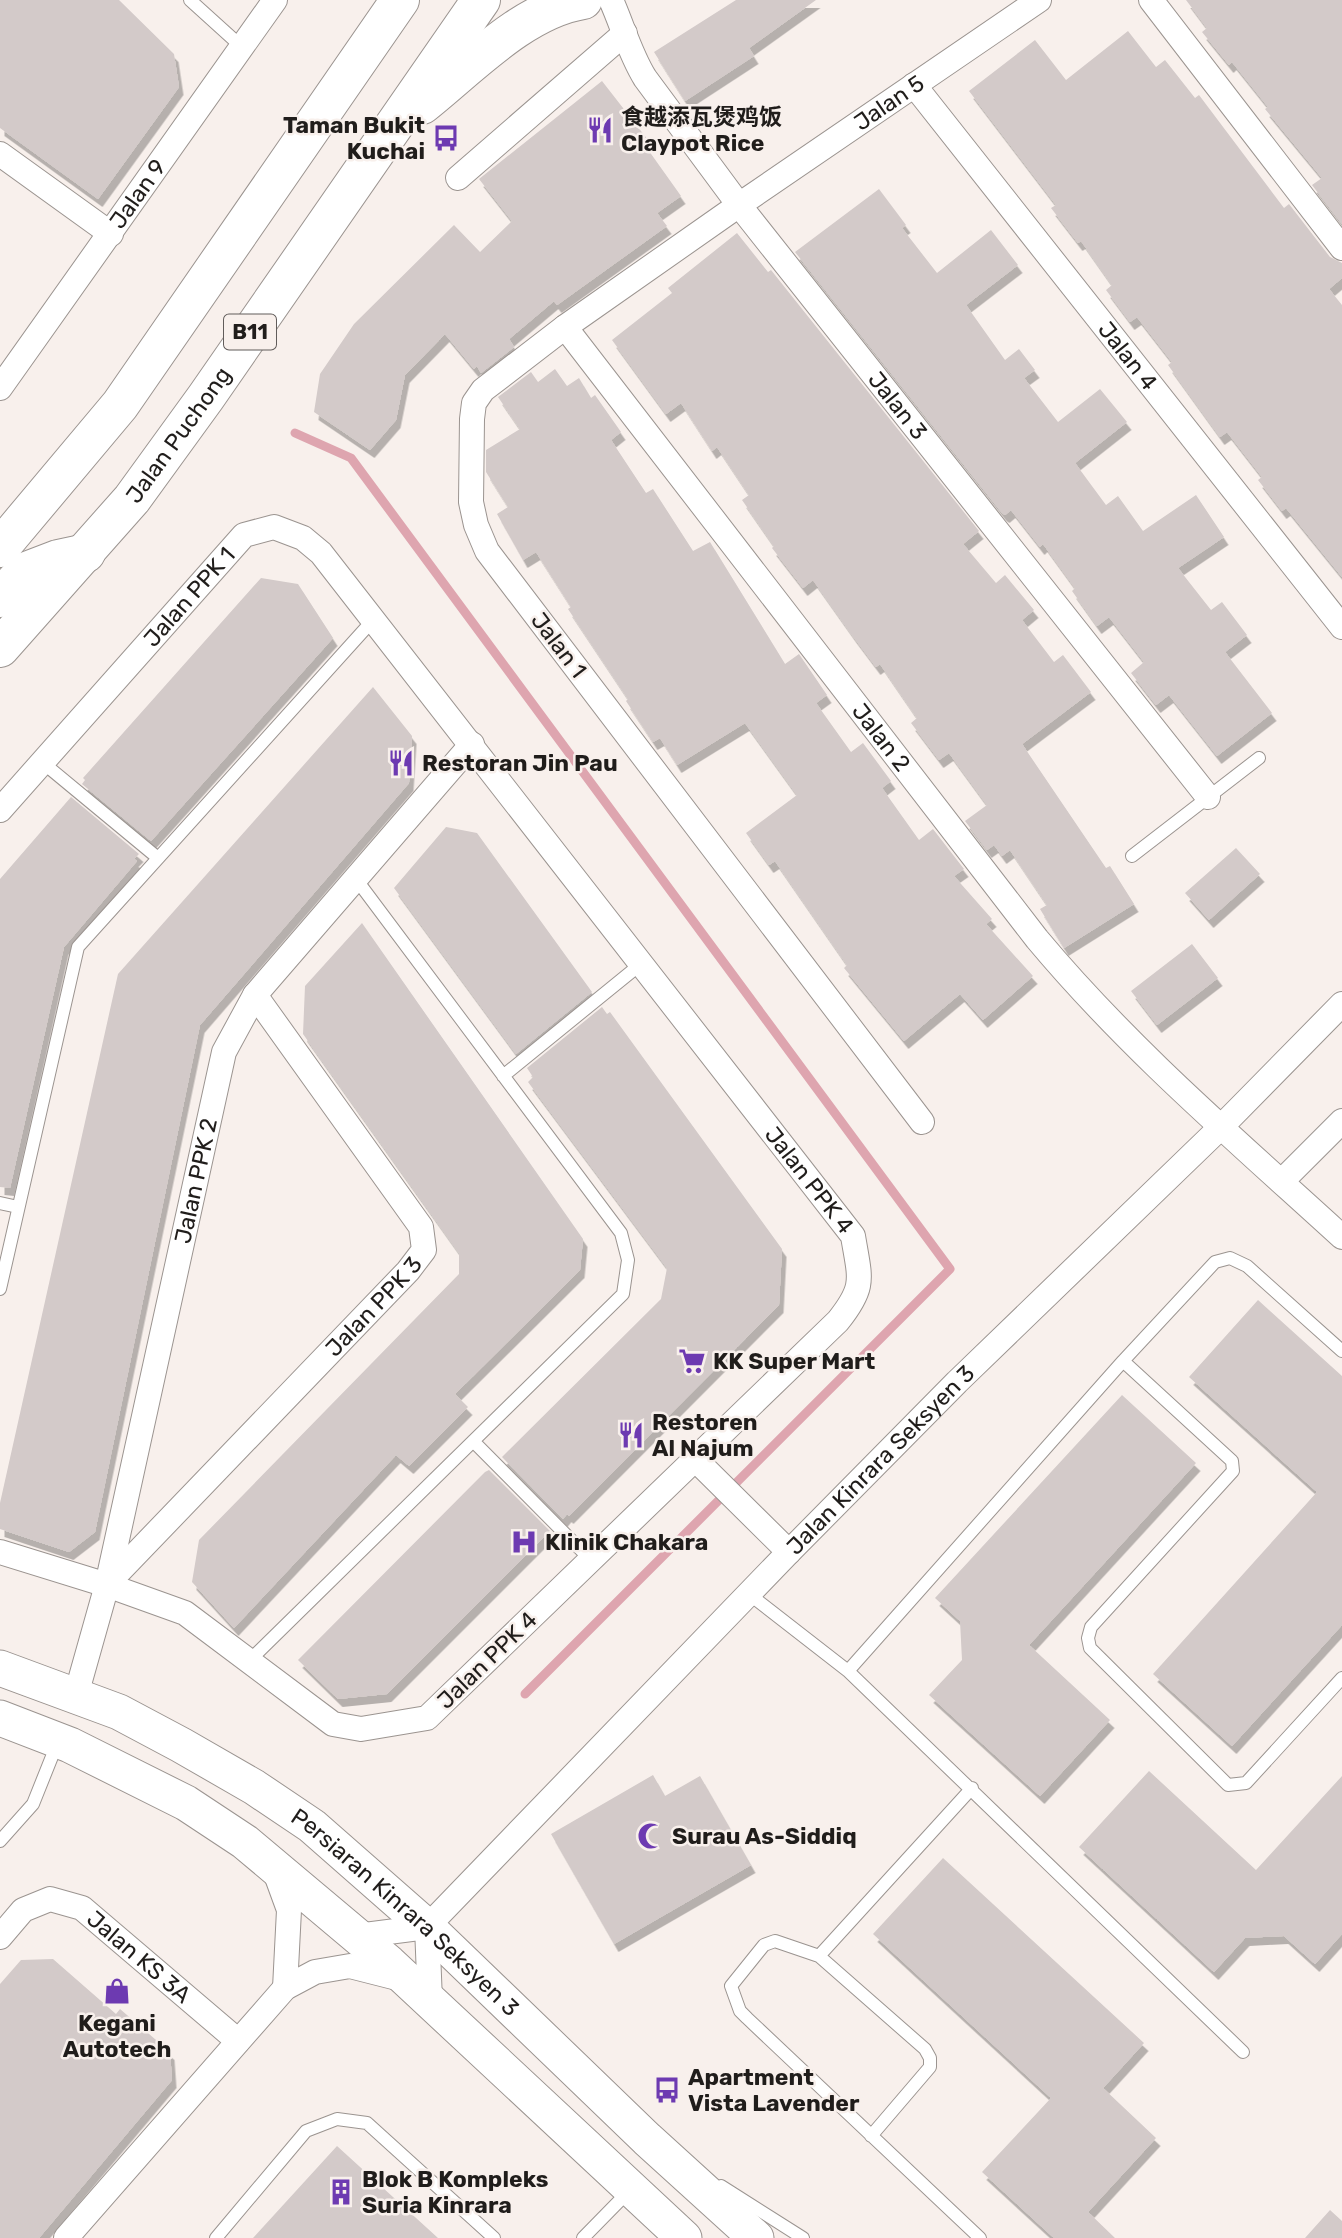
<svg xmlns="http://www.w3.org/2000/svg" width="1342" height="2238" font-family="Rubik,'Noto Sans SC',sans-serif">
  <style>
    .lines { fill: none; stroke-linecap: round; stroke-linejoin: round }
    .stream { stroke: #dea5af; stroke-width: 9 }
    .building { fill: #d3cac9; filter: url(#shadow) }
    .service-casing { stroke: #9b9490; stroke-width: 14 }
    .minor-casing { stroke: #9b9490; stroke-width: 26 }
    .secondary-casing { stroke: #9b9490; stroke-width: 37 }
    .primary-casing { stroke: #9b9490; stroke-width: 40 }
    .service { stroke: #fff; stroke-width: 12 }
    .minor { stroke: #fff; stroke-width: 24 }
    .secondary { stroke: #fff; stroke-width: 35 }
    .primary { stroke: #fff; stroke-width: 38 }
    .labels { text-anchor: middle; stroke-width: 5; stroke-linejoin: round; paint-order: stroke }
    .shield { fill: #f8f0ec; stroke: #615c5a; stroke-width: 2 }
    .shield-label { font-size: 21px; font-weight: bold; fill: #201d1b }
    .street-label { font-size: 23px; fill: #201d1b; stroke: #f8f0ec }
    .poi-label { font-size: 23px; font-weight: bold; fill: #201d1b; stroke: #f8f0ec; text-anchor: start }
  </style>
  <defs>
    <filter id="shadow"><feDropShadow dx="4.5" dy="8" stdDeviation="0" flood-color="#0004"/></filter>
  </defs>
  <rect width="100%" height="100%" fill="#f8f0ec"/>
  <g class="lines">
    <!-- stream -->
    <path class="stream" d="M295,433l56,25 599,811 -425,425"/>
  </g>
  <!-- building -->
  <path class="building" d="M0,0h119l55,54 5,33 -81,112 -98,-71z
    M736,0h80l-67,48 5,8 -69,45 -31,-49z
    M1186,0h156v224l-30,-39 10,-7 -57,-69 3,-2 -36,-45 -3,3 -27,-33 5,-4z
    M1128,31l28,36 9,-7 30,38 4,-3 85,113 5,-4 41,53 12,6v15l-13,11 13,16v272l-56,-69 -4,3 -24,-31 4,-3 -35,-45 -7,5 -52,-72 4,-3 -35,-45 -7,5 -24,-32 6,-5 -31,-44 -3,2 -27,-35 5,-3 -87,-114 66,-51 31,40z
    M602,81l46,59 -4,4 37,52 -24,17 10,13 -110,79 -3,-4 -45,38 5,8 -33,26 -4,-7 -3,3 -29,-35 -40,41 -9,45 -26,30 -56,-38 6,-38 34,-50 100,-99 26,27 32,-31 -33,-42z
    M879,189l27,36 -4,3 35,45 54,-43 27,35 -52,40 39,55 14,-11 16,21 -11,8 34,44 42,-33 27,33 -52,41 31,42 12,-9 25,35 53,-36 28,42 -46,31 33,42 11,-8 25,33 -22,17 47,61 -55,43 -48,-61 -13,10 -25,-32 13,-11 -35,-45 -12,9 -25,-35 3,-3 -32,-44 -3,3 -29,-37 -6,5 -3,-2 -207,-261z
    M737,233l31,39 3,-2 208,261 -16,13 33,39 9,-8 29,35 -12,10 32,42 9,-7 28,37 -69,52 84,124 4,-2 24,38 -70,44 -24,-39 7,-4 -37,-55 -8,6 -8,-11 -7,5 -22,-29 22,-16 -38,-52 -10,7 -28,-37 6,-5 -37,-54 -4,3 -24,-32 -39,-55 -10,8 -31,-40 2,-2 -32,-46 7,-5 -32,-48 -5,4 -31,-48 -15,11 -54,-74 60,-47 -4,-5z
    M555,369l12,17 12,-8 12,20 4,-3 26,37 -10,8 35,53 7,-4 40,62 17,-9 75,122 14,-10 28,41 -11,8 35,49 12,-9 28,38 -9,7 37,52 14,-11 31,40 -10,7 38,43 -6,5 47,52 -50,44 -23,-26 -56,47 -60,-73 3,-3 -72,-104 -6,4 -23,-32 51,-38 -52,-72 -68,42 -17,-27 -7,4 -27,-41 2,-2 -60,-90 3,-2 -35,-55 -13,8 -26,-46 11,-7 -22,-35v-22l34,-21 -22,-32 33,-25 7,10z
    M261,578l37,6 35,54 -182,203 -69,-57 3,-4 -2,-2z
    M373,687l39,49 -3,47 -209,242 -105,507 -26,20 -69,-23v-26l118,-529z
    M71,797l68,57 -5,5 3,2 -73,86 -54,241 -10,-1v-308z
    M446,827l31,6 115,159 -76,62 -122,-166z
    M1236,848l24,26 -51,46 -24,-27z
    M362,923l221,316 -3,31 -125,124 13,13 -59,59 -13,-11 -162,173 -42,-46 7,-42 260,-266v-21l-156,-219 2,-48z
    M1192,944l26,34 -61,47 -26,-34z
    M602,1007l5,7 3,-2 172,237 -3,56 -210,211 -2,-2 -4,5 -61,-62 159,-158 6,-31 -139,-186 5,-5 -6,-9z
    M1258,1300l84,76v249l-110,121 -79,-72 164,-182 -128,-115z
    M1122,1395l74,68 -167,182 81,75 -70,76 -111,-101 33,-35 -2,-39 -25,-23z
    M489,1470l61,61 -163,163 -49,5 -40,-39 187,-188z
    M1149,1771l107,99 86,-94v158l-27,30 -31,-28 -39,2 -31,34 -135,-125z
    M653,1775l12,21 35,-20 51,89 -137,79 -63,-110z
    M943,1858l201,185 -41,45 53,50 -68,74 27,26h-61l-72,-66 69,-74 -178,-164z
    M53,1959l63,55 4,-5 50,43 2,28 -133,158h-39v-254l21,-24z
    M337,2146l101,92h-185z
    M1330,2210l12,11v17h-37z"/>
  <g class="lines">
    <!-- service casing -->
    <g class="service-casing">
      <path id="service" d="M190,0l53,48
        M42,762l116,96
        M1132,856l127,-98
        M503,1076l139,-113
        M0,1203l18,4
        M0,1289l78,-342 296,-328
        M1123,1361l109,100 1,10 -142,156 -3,11 2,10 138,137 18,-2 96,-105
        M473,1441l118,119
        M749,1594l99,77
        M249,1661l374,-367 5,-34 -7,-27 -265,-354
        M972,1788l-153,168 -44,-15 -11,4 -33,41 9,25 7,7 233,220
        M0,1841l33,-37 24,-60
        M819,1956l106,93 5,9v9l-59,69
        M1243,2052l-395,-381 275,-310 92,-99 15,-4 17,8 95,85
        M721,2186l82,52
        M216,2238l90,-107 31,-12 30,4 127,115
        M583,2238l48,-49"/>
    </g>
    <!-- minor casing -->
    <g class="minor-casing">
      <g id="minor">
        <path id="s1" d="M611,0c12,27 19,54 34,78l94,127 469,592"/>
        <path d="M1151,0l191,248"/>
        <path id="s2" d="M914,85l428,542"/>
        <path d="M0,154l111,80"/>
        <path d="M458,178l167,-145"/>
        <path id="s3" d="M565,327l472,612c91,109 200,202 305,298"/>
        <path id="s4" d="M0,388l275,-388"/>
        <path id="s5" d="M0,810l244,-275 30,-8 29,11 18,15 532,683c7,43 13,50 -15,85l-411,397 -66,11 -28,-5 -148,-111 -78,-28 -107,-33"/>
        <path id="s6" d="M922,1122l-435,-571 -11,-26 -5,-23 1,-83 2,-16 9,-13 82,-63 174,-122 300,-205"/>
        <path d="M1282,1181l60,-60"/>
        <path d="M696,1460l93,92"/>
        <path id="s7" d="M107,1584l301,-313 16,-21 -3,-23 -166,-232"/>
        <path id="s8" d="M76,1695l31,-110 117,-533 31,-57 217,-251"/>
        <path d="M274,1869l15,41 -4,78"/>
        <path id="s9" d="M427,1927l362,-375 168,-170 265,-256 120,-122"/>
        <path d="M427,1927l3,74"/>
        <path d="M357,1936l70,-9"/>
        <path id="s10" d="M0,1937l23,-27 27,-11 32,9 156,133"/>
        <path d="M66,2238l219,-250 30,-16 35,-6 55,14"/>
      </g>
    </g>
    <!-- secondary casing -->
    <g class="secondary-casing">
      <g id="secondary">
        <path id="s11" d="M0,1668l119,44 62,33 73,42 58,39 115,101 220,212 109,99"/>
        <path d="M0,1718l70,27 116,58 59,39 144,121 295,275"/>
      </g>
    </g>
    <!-- primary casing -->
    <g class="primary-casing">
      <g id="primary">
        <path d="M422,105c47,-37 100,-95 161,-105"/>
        <path d="M0,548l120,-143 280,-405"/>
        <path d="M0,598l24,-26 34,-13 28,-6"/>
        <path id="s12" d="M0,648l132,-149 74,-102 275,-397"/>
      </g>
    </g>
    <!-- service -->
    <use href="#service" class="service"/>
    <!-- minor -->
    <use href="#minor" class="minor"/>
    <!-- secondary -->
    <use href="#secondary" class="secondary"/>
    <!-- primary -->
    <use href="#primary" class="primary"/>
  </g>
  <!-- icons -->
  <defs>
    <g id="restaurant-bare" transform="scale(2.1)"><path d="M-5-6h1v4h1v-4h1v4h1v-4h1v5L-1.5 .5V6h-2V.5L-5-1ZM5-6V6H3V1.5H1.5Q1.5-4 5-6Z" fill="#6d3ab1" stroke="#f8f0ec" stroke-width="2.5" paint-order="stroke"/></g>
    <g id="bus-bare" transform="scale(2.1)"><path d="M-5-6H5V4H4V6H2V4H-2V6H-4V4H-5ZM-3.5-4V0h7V-4ZM-3.5 1.2v1.5H-2V1.2ZM2 1.2v1.5H3.5V1.2Z" fill="#6d3ab1" stroke="#f8f0ec" stroke-width="2.5" paint-order="stroke"/></g>
    <g id="supermarket-bare" transform="scale(2.1)"><path d="M-6-5.5h2.5l.6 2H6L4.5 2H-2.5L-4.4-4H-6ZM-1.5 3.2a1.3 1.3 0 1 0 .1 0ZM3 3.2a1.3 1.3 0 1 0 .1 0Z" fill="#6d3ab1" stroke="#f8f0ec" stroke-width="2.5" paint-order="stroke"/></g>
    <g id="hospital-bare" transform="scale(2.1)"><path d="M-5-5h3v3.5h4V-5h3V5h-3V1.5h-4V5h-3Z" fill="#6d3ab1" stroke="#f8f0ec" stroke-width="2.5" paint-order="stroke"/></g>
    <g id="mosque-bare" transform="scale(2.1)"><path d="M3.5-4.9A6 6 0 1 0 3.5 4.9A5 5 0 1 1 3.5-4.9Z" fill="#6d3ab1" stroke="#f8f0ec" stroke-width="2.5" paint-order="stroke"/></g>
    <g id="shop-bare" transform="scale(2.1)"><path d="M-5-2.5h2.3a2.7 3.5 0 0 1 5.4 0H5L5.5 6h-11ZM-1.5-2.5h3a1.5 2.3 0 0 0-3 0Z" fill="#6d3ab1" stroke="#f8f0ec" stroke-width="2.5" paint-order="stroke"/></g>
    <g id="building-bare" transform="scale(2.1)"><path d="M-4-6H4V6H1V3H-1V6H-4ZM-2.5-4.3h1.7v1.8h-1.7ZM.8-4.3h1.7v1.8H.8ZM-2.5-1h1.7V.8h-1.7ZM.8-1h1.7V.8H.8Z" fill="#6d3ab1" stroke="#f8f0ec" stroke-width="2.5" paint-order="stroke"/></g>
  </defs>
  <g fill-rule="evenodd">
    <use href="#restaurant-bare" x="600" y="130"/>
    <use href="#bus-bare" x="446" y="138"/>
    <use href="#restaurant-bare" x="401" y="763"/>
    <use href="#supermarket-bare" x="692" y="1361"/>
    <use href="#restaurant-bare" x="631" y="1435"/>
    <use href="#hospital-bare" x="524" y="1542"/>
    <use href="#mosque-bare" x="651" y="1836"/>
    <use href="#shop-bare" x="117" y="1991"/>
    <use href="#bus-bare" x="667" y="2090"/>
    <use href="#building-bare" x="341" y="2192"/>
  </g>
  <g class="labels">
    <!-- shield labels -->
    <rect class="shield" x="224" y="314.5" width="52" height="35" rx="5"/>
    <g class="shield-label">
      <text x="250" y="339">B11</text>
    </g>
    <!-- street labels -->
    <g class="street-label">
      <text dy="8" stroke="none"><textPath href="#s6" startOffset="1382">Jalan 5</textPath></text>
      <text dy="8" stroke="none"><textPath href="#s4" startOffset="238">Jalan 9</textPath></text>
      <text dy="8" stroke="none"><textPath href="#s2" startOffset="345">Jalan 4</textPath></text>
      <text dy="8" stroke="none"><textPath href="#s1" startOffset="499">Jalan 3</textPath></text>
      <text dy="8" stroke="none"><textPath href="#s12" startOffset="278">Jalan Puchong</textPath></text>
      <text dy="8" stroke="none"><textPath href="#s5" startOffset="285">Jalan PPK 1</textPath></text>
      <text transform="translate(559 645) rotate(53)" y="8">Jalan 1</text>
      <text dy="8" stroke="none"><textPath href="#s3" startOffset="518">Jalan 2</textPath></text>
      <text dy="8" stroke="none"><textPath href="#s5" startOffset="1248">Jalan PPK 4</textPath></text>
      <text dy="8" stroke="none"><textPath href="#s8" startOffset="528">Jalan PPK 2</textPath></text>
      <text dy="8" stroke="none"><textPath href="#s7" startOffset="385">Jalan PPK 3</textPath></text>
      <text dy="8" stroke="none"><textPath href="#s9" startOffset="651">Jalan Kinrara Seksyen 3</textPath></text>
      <text transform="translate(487 1660) rotate(-44)" y="8">Jalan PPK 4</text>
      <text dy="8" stroke="none"><textPath href="#s11" startOffset="478">Persiaran Kinrara Seksyen 3</textPath></text>
      <text dy="8" stroke="none"><textPath href="#s10" startOffset="173">Jalan KS 3A</textPath></text>
    </g>
    <!-- poi labels -->
    <g class="poi-label">
      <text x="621" y="125">食越添瓦煲鸡饭<tspan x="621" dy="26">Claypot Rice</tspan></text>
      <text x="425" y="133" text-anchor="end">Taman Bukit<tspan x="425" dy="26">Kuchai</tspan></text>
      <text x="422" y="771">Restoran Jin Pau</text>
      <text x="713" y="1369">KK Super Mart</text>
      <text x="652" y="1430">Restoren<tspan x="652" dy="26">Al Najum</tspan></text>
      <text x="545" y="1550">Klinik Chakara</text>
      <text x="672" y="1844">Surau As-Siddiq</text>
      <text x="117" y="2031" text-anchor="middle">Kegani<tspan x="117" dy="26">Autotech</tspan></text>
      <text x="688" y="2085">Apartment<tspan x="688" dy="26">Vista Lavender</tspan></text>
      <text x="362" y="2187">Blok B Kompleks<tspan x="362" dy="26">Suria Kinrara</tspan></text>
    </g>
  </g>
</svg>
